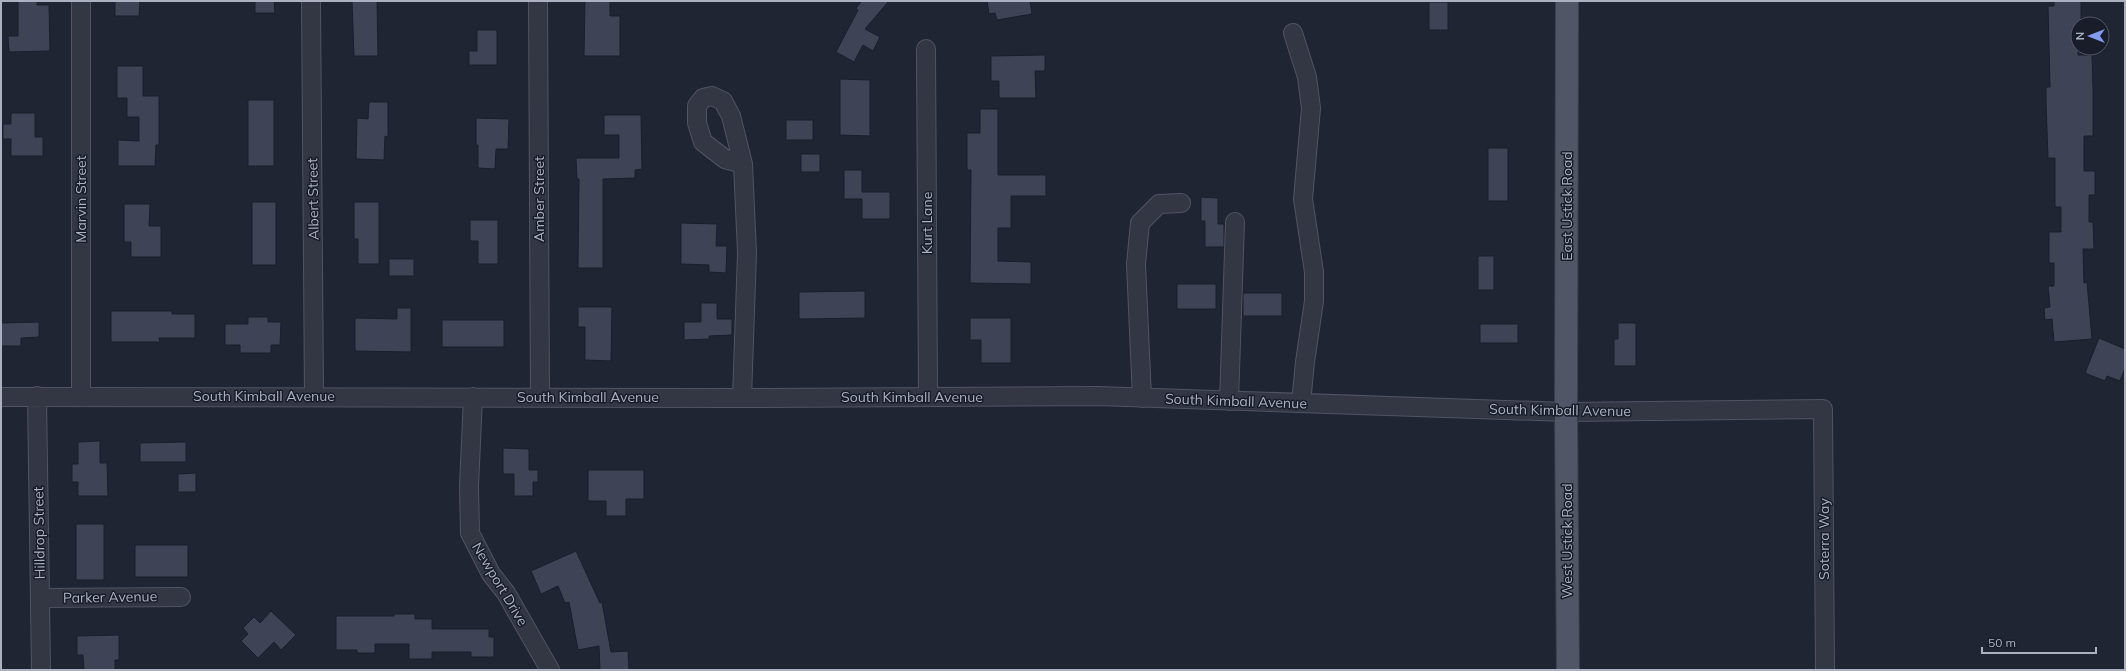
<svg xmlns="http://www.w3.org/2000/svg" width="2126" height="671" font-family="Mulish,sans-serif">
  <style>
    .building { fill: #3e4456; stroke: #1a1e2b }
    .lines { fill: none; stroke-linecap: round; stroke-linejoin: round }
    .minor-casing { stroke: #505463; stroke-width: 20 }
    .major-casing { stroke: #3c404e; stroke-width: 24 }
    .minor { stroke: #333744; stroke-width: 18 }
    .major { stroke: #505665; stroke-width: 22 }
    .labels { text-anchor: middle; stroke-width: 3; stroke-linejoin: round; paint-order: stroke }
    .street-label { font-size: 14px; fill: #acb1c2; stroke: #181d29 }
  </style>
  <rect width="100%" height="100%" fill="#202533"/>
  <!-- building -->
  <path class="building" d="M18,1h19v4h12l1,46 -41,1 -1,-16h10z
    M115,1h25l-1,15h-24z
    M255,1h19l1,12h-20z
    M352,1h25l1,55h-24z
    M585,1h25v15h10v40h-36z
    M862,1h27l-24,28 15,8 -7,14 -10,-6 -9,17 -18,-10 22,-42 -2,-2z
    M987,1h43l2,13 -35,6 -2,-7 -6,1z
    M2054,1h27v23h-3v31h14l1,35v46h-9v35h11v24h-6v27h4l1,27h-11l1,34 3,-1 5,57 -38,3 -2,-23 -7,1 -1,-12 6,-1 -2,-21h6v-23h-5v-31h12v-25h-6v-49h-7l-2,-56v-15h4l-2,-81h6z
    M1429,2h19v28h-19z
    M477,30h20v35h-28v-14h8z
    M1045,55v16h-10l1,27h-37v-17h-8v-25z
    M117,66h26v30h16v49h-3l-1,21h-37v-26l21,1v-24h-12v-19h-10z
    M840,79l30,1v56l-30,-1z
    M248,100h26v66h-26z
    M369,102h19v35l-3,-1 -1,24 -28,-1 1,-41 11,1z
    M980,109h18v66h48v21h-35v32h-13v33l33,1v22l-61,-1 1,-113h-4v-37h13z
    M11,113h24v24h8v19h-32v-17h-8v-15h8z
    M604,115h37l1,54 -7,1v8l-32,1v89h-25l1,-89h-2l-1,-21h43v-23h-15z
    M476,118l33,1 -1,30h-12l-1,20 -17,-1v-23h-2z
    M786,120h27v20h-27z
    M1488,148h20v53h-20z
    M801,154h19v18h-19z
    M844,170h18v22h28v27h-28v-20h-18z
    M1201,197l17,1v26h6v23h-19v-26h-4z
    M252,202h24v63h-24z
    M354,202h25v62h-21v-25h-4z
    M124,204h26l-1,22h12v31h-30v-15h-7z
    M470,220h28v44h-20v-23h-8z
    M681,223l36,1 -1,22h11l-1,27 -17,-1v-7l-28,-1z
    M1478,256h16v34h-16z
    M389,259h25v17h-25z
    M1177,284h39v25h-39z
    M865,291v27l-66,1v-27z
    M1243,293h39v23h-39z
    M701,303h16v16h15v16l-23,1v3l-25,1v-18h17z
    M578,307h34l-1,54 -26,-1v-33h-7z
    M397,308h14v44l-56,-1v-33l42,1z
    M111,311h61v3h23v24h-36l1,4h-49z
    M248,317h20v5h13l-1,23h-9v8h-31v-8h-15v-21h23z
    M970,318h41v45h-30v-23h-11z
    M442,320h62v27h-62z
    M39,322v15l-18,1v8h-20v-23z
    M1618,323h18v43h-22v-27h4z
    M1480,324h38v19h-38z
    M2099,338l26,11v19l-5,13 -13,-5 -2,5 -20,-8z
    M100,441v22h7l1,33h-30v-14h-6v-18h6v-22z
    M186,442v20h-46v-19z
    M503,448l26,1v21h9v12h-5v14h-19v-22h-11z
    M588,470h56v29h-18v17h-20v-15h-18z
    M196,473v19h-18v-18z
    M76,524h28v56h-28z
    M135,545h53v32h-53z
    M576,551l24,52 2,-1 9,50 17,-1 1,19h-29l-1,-24 -21,4 -9,-48 -4,1 -7,-17 -17,8 -10,-23z
    M271,611l25,24 -15,15 -7,-8 -16,16 -17,-17 7,-7 -5,-6 11,-11 6,6z
    M394,614h21v5h17v10h57v8h5v20h-23v-5h-39v7h-23v-15h-34v9h-18v-3h-21v-34h58z
    M119,635v25h-4v10h-31l-1,-15h-6v-19z"/>
  <g class="lines">
    <!-- minor casing -->
    <g class="minor-casing">
      <path id="minor" d="M81,1v395
        M311,1l3,395
        M538,1l2,396
        M1293,33l14,44 4,31 -8,91 11,73v29l-9,61 -4,41
        M926,49l2,348
        M712,96l11,5 8,15 12,48 -18,-5 -22,-17 -6,-19v-17l6,-8z
        M37,396l4,274
        M1,397l741,1 356,-2 468,16 257,-3 2,261
        M473,397l-4,89 1,47 21,41 15,19 44,77
        M742,398l5,-145 -4,-89
        M1142,398l-6,-134 4,-41 19,-19 22,-1
        M1229,401l6,-179
        M40,598l141,-1"/>
    </g>
    <!-- major casing -->
    <g class="major-casing">
      <path id="major" d="M1567,1l-1,411 2,258"/>
    </g>
    <!-- minor -->
    <use href="#minor" class="minor"/>
    <!-- major -->
    <use href="#major" class="major"/>
  </g>
  <g class="labels">
    <!-- street labels -->
    <g class="street-label">
      <text transform="translate(81 199) rotate(-90)" y="5">Marvin Street</text>
      <text transform="translate(313 199) rotate(-91)" y="5">Albert Street</text>
      <text transform="translate(539 199) rotate(-90)" y="5">Amber Street</text>
      <text transform="translate(1567 206) rotate(-90)" y="5">East Ustick Road</text>
      <text transform="translate(927 223) rotate(-90)" y="5">Kurt Lane</text>
      <text x="264" y="401">South Kimball Avenue</text>
      <text x="588" y="402">South Kimball Avenue</text>
      <text x="912" y="402">South Kimball Avenue</text>
      <text transform="translate(1236 401) rotate(2)" y="5">South Kimball Avenue</text>
      <text transform="translate(1560 410) rotate(1)" y="5">South Kimball Avenue</text>
      <text transform="translate(39 533) rotate(-91)" y="5">Hilldrop Street</text>
      <text transform="translate(1824 539) rotate(-90)" y="5">Soterra Way</text>
      <text transform="translate(1567 541) rotate(-90)" y="5">West Ustick Road</text>
      <text transform="translate(500 584) rotate(59)" y="5">Newport Drive</text>
      <text transform="translate(110 597) rotate(-1)" y="5">Parker Avenue</text>
    </g>
  </g>
  <!-- border -->
  <rect width="2126" height="671" fill="none" stroke="#acb1c2" stroke-width="4"/>
  <!-- north arrow -->
  <g transform="translate(2090 36) rotate(270)"><circle r="19" fill="#181d29" stroke="#535866"/>
  <path d="M0-3L7 15L0 10L-7 15Z" fill="#829bf1"/>
  <text y="-6" font-size="11" font-weight="bold" text-anchor="middle" fill="#acb1c2">N</text>
  </g>
  <!-- scale -->
  <path d="M1982 647v6h114v-6" fill="none" stroke="#acb1c2" stroke-width="2"/>
  <text x="1988" y="647" font-size="12" fill="#acb1c2" stroke="#181d29" stroke-width="3" paint-order="stroke">50 m</text>
</svg>
